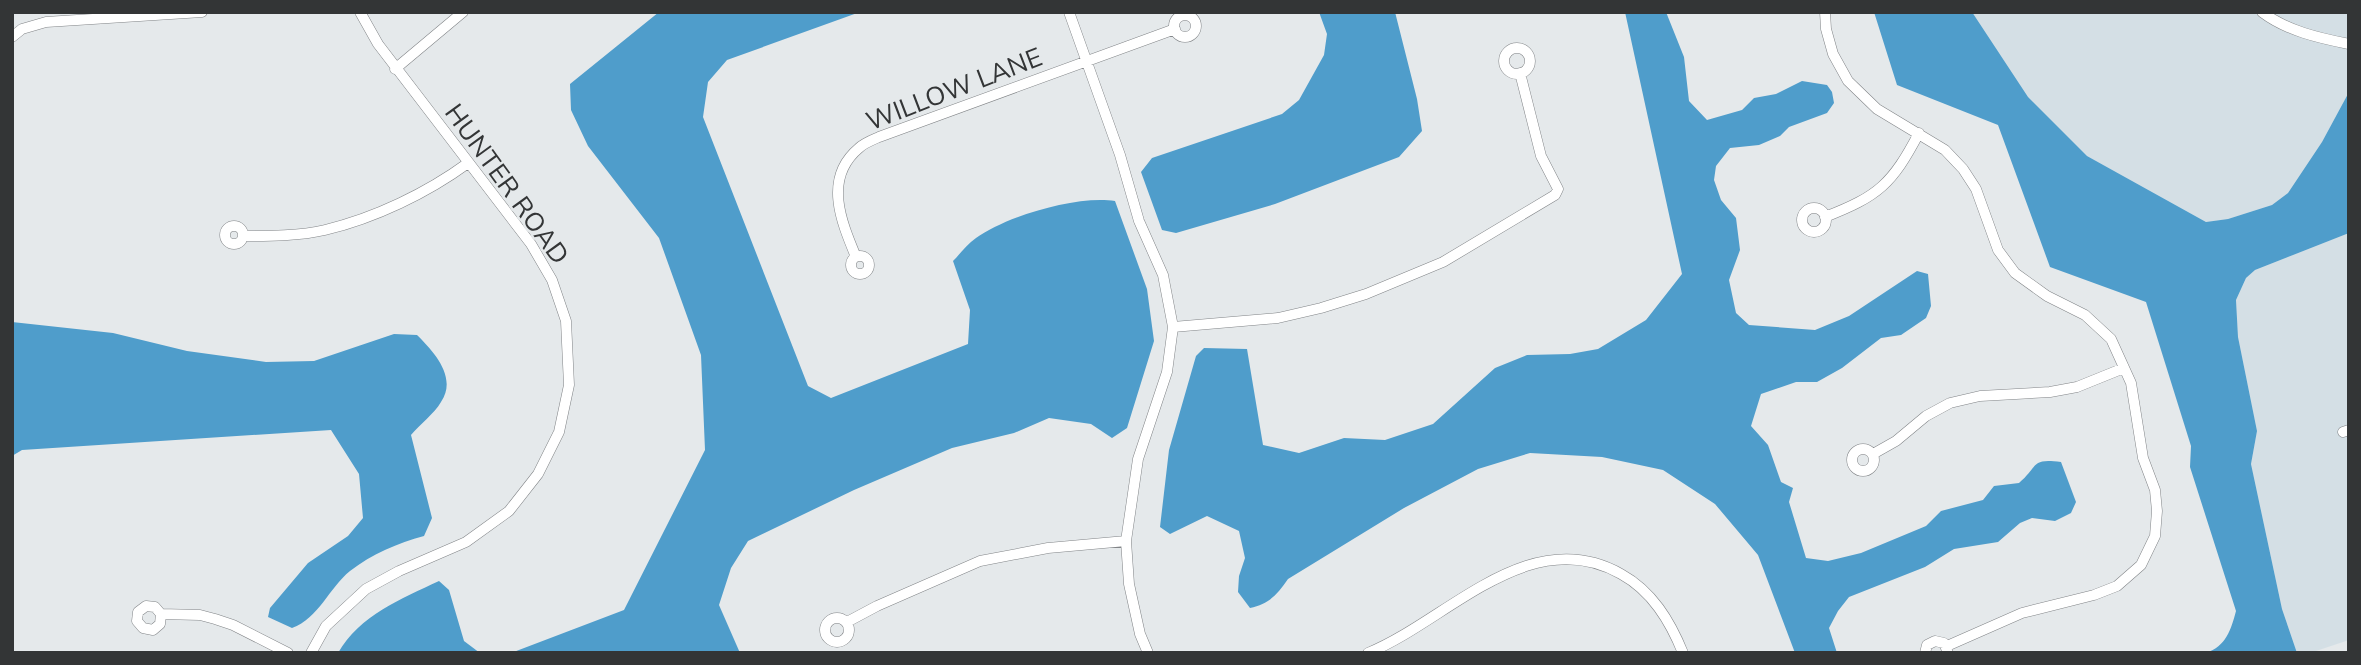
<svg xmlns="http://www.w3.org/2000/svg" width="2361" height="665" font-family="Mulish,sans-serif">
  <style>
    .built { fill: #d4dfe5 }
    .water { fill: #4f9dcb }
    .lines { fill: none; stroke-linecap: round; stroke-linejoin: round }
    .street-casing { stroke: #818487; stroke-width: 11 }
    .street { stroke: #fff; stroke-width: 10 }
    .labels { text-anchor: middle; stroke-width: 5; stroke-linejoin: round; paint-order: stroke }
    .street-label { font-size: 26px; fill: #333536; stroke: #e5e9eb }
  </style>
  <rect width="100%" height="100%" fill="#e5e9eb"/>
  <!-- built -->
  <path class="built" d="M1967,12h382v80l-27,50 -34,51 -16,12 -44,14 -22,3 -119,-66 -61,-59z
    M2349,233v407l-39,13h-13l-15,-44 -31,-145 6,-33 -19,-94 -2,-37 10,-22 9,-8z"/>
  <!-- water -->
  <path class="water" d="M659,12h201l-133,48 -19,22 -5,35 105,269 23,12 137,-54 2,-34 -17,-49c7,-7 14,-17 23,-23 31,-22 101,-43 139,-37l32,88 7,52 -27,87 -15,10 -21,-14 -42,-6 -35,15 -62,15 -98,42 -106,51 -17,27 -12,37 21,48h-229l113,-43 81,-160 -4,-95 -42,-117 -71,-92 -17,-36 -1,-26z
    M1319,12h76l22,87 5,32 -23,26 -124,47 -99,29 -14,-3 -21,-58 11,-14 130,-44 17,-14 25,-45 3,-21z
    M1625,12h41l18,45 5,44 18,19 35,-10 12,-12 22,-4 26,-13 25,4 5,7 2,11 -7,10 -38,14 -9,9 -21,9 -29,3 -14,18 -2,14 7,20 15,18 4,32 -11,30 7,33 13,12 66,5 34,-14 68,-45 11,3 3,32 -5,12 -25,17 -20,3 -39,30 -25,14h-21l-35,12 -10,32 17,19 13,37 12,6 -4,14 17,56 22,3 33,-8 65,-27 15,-15 42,-11 11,-14 25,-3c20,-17 11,-25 42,-21l15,40 -5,11 -16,8 -23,-3 -12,5 -22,19 -44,7 -29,18 -76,30 -11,14 -9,17 8,25h-42l-37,-98 -43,-51 -52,-34 -61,-13 -72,-4 -52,16 -74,39 -116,71c-11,16 -19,25 -38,29l-12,-16 1,-16 6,-18 -6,-27 -32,-15 -37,18 -10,-7 9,-77 27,-94 8,-8 43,1 16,96 36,8 45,-15 41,2 48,-16 62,-56 32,-13 43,-1 28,-5 48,-29 36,-46z
    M1874,12h98l56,85 59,59 119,66 22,-3 44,-14 16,-12 34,-51 27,-50v141l-94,37 -9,8 -10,22 2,37 19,94 -6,33 31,145 15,44h-91c20,-7 25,-23 30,-42l-46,-144 1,-21 -45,-144 -96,-35 -52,-142 -101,-40z
    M12,322l101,11 74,18 79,11 48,-1 80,-27 23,1c16,16 41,42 24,67 -7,12 -21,22 -30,33l21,83 -8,18c-26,7 -52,18 -74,35 -21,17 -31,47 -58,57l-24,-11 2,-9 38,-45 40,-27 15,-18 -4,-44 -28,-44 -309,20 -10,6z
    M439,581l10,9 15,51 16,12h-142c22,-38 63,-54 101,-72z"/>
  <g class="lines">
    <!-- street casing -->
    <g class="street-casing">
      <path id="street" d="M1069,12l51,143 19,66 24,54 10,52 -6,45 -29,87 -12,82 3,43 11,50 8,19
        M1825,12l1,17 7,25 15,27 29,28 68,41 18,19 13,20 22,61 17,23 32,23 38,19 26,24 20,44 12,75 12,32 2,21 -2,25 -14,29 -24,21 -23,9 -72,18 -75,33
        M2262,12c25,19 57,26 87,32
        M1174 26a11 11 0 1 1 22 0a11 11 0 1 1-22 0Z
        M12,37l10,-8 24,-7 156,-10
        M1504 61a13 13 0 1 1 26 0a13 13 0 1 1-26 0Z
        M395,69l68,-57
        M1802 220a12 12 0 1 1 24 0a12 12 0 1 1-24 0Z
        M1825,217c54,-21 67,-33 94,-84
        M225 235a9 9 0 1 1 18 0a9 9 0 1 1-18 0Z
        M243,236c26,0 57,0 82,-6 50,-12 102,-37 143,-67
        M851 265a9 9 0 1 1 18 0a9 9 0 1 1-18 0Z
        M856,257c-15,-36 -33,-79 3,-109 5,-5 13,-8 20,-11l296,-108
        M1173,327l105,-9 43,-10 45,-14 77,-32 112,-67 3,-6 -17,-33 -21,-83
        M2343,432l6,-2
        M1852 460a11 11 0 1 1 22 0a11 11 0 1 1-22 0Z
        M1873,454l23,-13 30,-25 24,-13 30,-7 70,-4 27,-5 47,-19
        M161,614l-1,10 -7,6 -10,-2 -6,-7 1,-9 8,-6 9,1 6,7 39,1 15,4 18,6 55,28
        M825 630a12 12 0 1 1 24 0a12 12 0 1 1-24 0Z
        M847,622l30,-16 103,-45 68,-13 78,-7
        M311,653l15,-27 40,-37 33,-18 67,-29 43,-31 29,-37 21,-42 10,-47 -3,-64 -14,-41 -21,-36 -153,-200 -18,-32
        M1368,653c79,-32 161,-131 253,-79 31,17 49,47 62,79
        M1925,653l2,-8 8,-4 9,2 4,10"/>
    </g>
    <!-- street -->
    <use href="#street" class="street"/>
  </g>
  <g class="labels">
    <!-- street labels -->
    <g class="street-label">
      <text transform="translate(954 89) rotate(-21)" y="9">WILLOW LANE</text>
      <text transform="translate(507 184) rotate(54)" y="9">HUNTER ROAD</text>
    </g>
  </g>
  <!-- border -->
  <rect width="2361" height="665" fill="none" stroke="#333536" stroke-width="28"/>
</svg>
